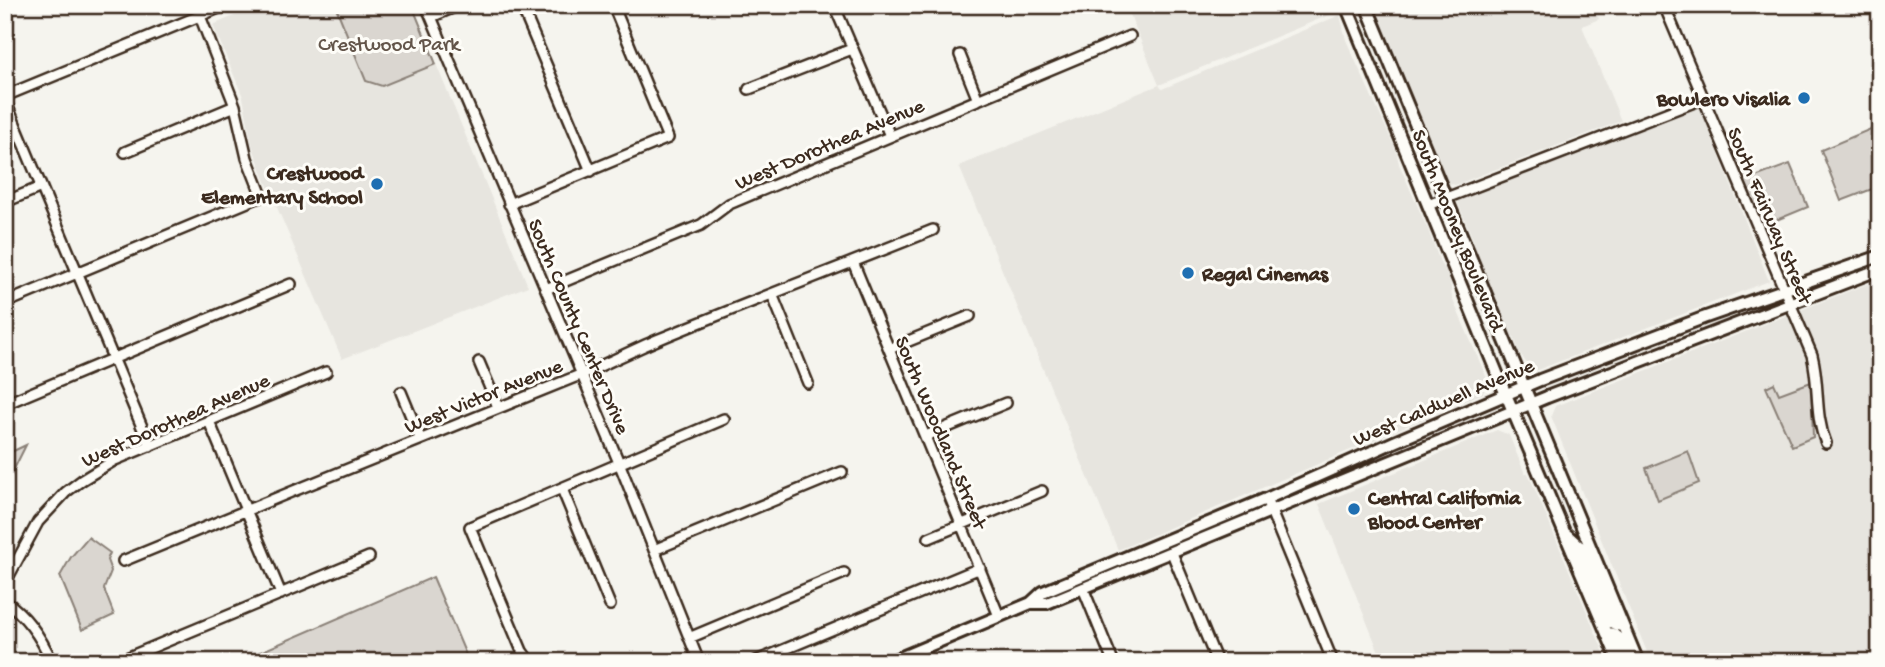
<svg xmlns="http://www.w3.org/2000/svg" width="1885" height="667" font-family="'Gochi Hand',sans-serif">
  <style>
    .built { fill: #e7e5df }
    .green { fill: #dad6d0; stroke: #8a8077; stroke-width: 2 }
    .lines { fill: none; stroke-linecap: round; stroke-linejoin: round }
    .minor-casing { stroke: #3b2a1e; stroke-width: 14 }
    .major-casing { stroke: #3b2a1e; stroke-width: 16 }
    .minor { stroke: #fdfcf7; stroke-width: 9 }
    .major { stroke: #fdfcf7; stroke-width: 10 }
    .poi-dot { fill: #1f6fb2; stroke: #fdfcf7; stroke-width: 2.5 }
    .labels { text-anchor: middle; stroke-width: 6; stroke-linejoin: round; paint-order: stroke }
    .park-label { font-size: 21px; fill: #63554a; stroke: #fdfcf7 }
    .poi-label { font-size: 21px; font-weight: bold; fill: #3b2a1e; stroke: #fdfcf7; text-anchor: end }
    .street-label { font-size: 21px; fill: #3b2a1e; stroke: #fdfcf7 }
  </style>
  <rect width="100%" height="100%" fill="#f5f4ee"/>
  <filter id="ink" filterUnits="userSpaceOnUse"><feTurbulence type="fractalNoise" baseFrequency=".0143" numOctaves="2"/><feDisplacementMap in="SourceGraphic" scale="14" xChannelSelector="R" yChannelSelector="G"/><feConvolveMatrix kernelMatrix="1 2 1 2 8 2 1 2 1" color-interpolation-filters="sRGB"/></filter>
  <g filter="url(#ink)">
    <!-- built -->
    <path class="built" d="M260,5h75l31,76 16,5 54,-22 92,222 -186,73 -78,-182 -12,-32 -9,-48 -30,-72z
      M1126,5h210l3,6 -180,74 3,4 178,-74 6,25 50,110 3,14 30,68 12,33 4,4 5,11 2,18 36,83 -5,12 -365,157 -159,-384 200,-81z
      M1372,5h221l6,14 -17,7 39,95 -166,64 -8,-2z
      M1700,107l69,174 -237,91 -14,-22 -4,-13 -3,-1 -34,-78 -3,-16 -17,-41z
      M1867,284l10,2 3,6v370h-229l-100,-246 4,-10z
      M1497,430l12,5 16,39 3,-1 80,189h-225l-64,-158z"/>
    <!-- green -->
    <path class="green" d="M335,5h77l24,59 -54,22 -16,-5z
      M1873,128l7,17v41l-39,15 -20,-51z
      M1790,164l18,43 -44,18 -24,-49 5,-3 5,6z
      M1811,382l2,55 -21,9 -26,-59 8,-4 5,11z
      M26,445l-21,42v-32z
      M1688,451l11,32 -41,17 -12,-32z
      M88,537l22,16 -3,7 4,11 -7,18 10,26 -32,15 -22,-54 11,-19z
      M433,577l36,85h-207l-4,-9z"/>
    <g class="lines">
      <!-- minor casing -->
      <g class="minor-casing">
        <path id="minor" d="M426,5l194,460 79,197
          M521,5l70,166
          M834,5l56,131
          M1664,5l148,350c8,31 2,59 14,88
          M431,17l28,-12
          M960,55l18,45
          M749,89l103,-40
          M5,96l221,-91
          M5,100l145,346
          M125,152l110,-46
          M5,202l36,-15
          M509,204l159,-66 -55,-133
          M1428,205l274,-106
          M853,262l146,354
          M546,289l155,-64 28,-21 401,-168
          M772,294l36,89
          M5,303l257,-107 -15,-38 -12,-52 -35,-90
          M889,349l81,-33
          M479,362l19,45
          M401,392l19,46
          M5,404l286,-120
          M209,421l72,173
          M926,436l80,-33
          M562,489l48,116
          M1266,499l67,163
          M929,538l113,-47
          M654,550l188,-78
          M1172,553l45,109
          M123,561c152,-63 304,-124 457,-186 26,-11 51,-24 77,-35 92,-38 184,-73 276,-110
          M5,583l33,-61 28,-30 16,-12 33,-20 211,-88
          M1083,588l30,74
          M5,601c22,15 36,36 47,61
          M689,638l155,-65
          M117,662l252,-105
          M530,662l-8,-11 -52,-124 254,-108
          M754,662l226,-94"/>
      </g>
      <!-- major casing -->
      <g class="major-casing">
        <path id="major" d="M1346,5l153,373 120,284
          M1366,5l272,657
          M1566,534l14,13 31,75 6,3 5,1
          M1031,603l12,-11 223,-93 128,-57 146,-62 163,-62 177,-62
          M1607,633c14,0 17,17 22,29
          M890,662l141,-59h16l500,-206 333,-128"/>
      </g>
      <!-- minor -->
      <use href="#minor" class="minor"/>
      <!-- major -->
      <use href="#major" class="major"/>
    </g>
  </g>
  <!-- markers -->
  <g class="poi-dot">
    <circle cx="1804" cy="98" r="7"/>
    <circle cx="377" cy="184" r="7"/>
    <circle cx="1188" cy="273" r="7"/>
    <circle cx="1354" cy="509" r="7"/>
  </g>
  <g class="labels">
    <!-- park labels -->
    <g class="park-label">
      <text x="389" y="50">Crestwood Park</text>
    </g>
    <!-- poi labels -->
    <g class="poi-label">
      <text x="1790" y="105">Bowlero Visalia</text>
      <text x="363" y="179">Crestwood<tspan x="363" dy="24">Elementary School</tspan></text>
      <text x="1202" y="280" text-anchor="start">Regal Cinemas</text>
      <text x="1368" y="504" text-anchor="start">Central California<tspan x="1368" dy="24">Blood Center</tspan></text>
    </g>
    <!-- street labels -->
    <g class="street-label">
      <text transform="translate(829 143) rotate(-23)" y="7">West Dorothea Avenue</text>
      <text transform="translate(1771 215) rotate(67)" y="7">South Fairway Street</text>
      <text transform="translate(1459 230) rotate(68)" y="7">South Mooney Boulevard</text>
      <text transform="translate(580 326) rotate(67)" y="7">South County Center Drive</text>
      <text transform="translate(483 395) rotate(-22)" y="7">West Victor Avenue</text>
      <text transform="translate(1443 401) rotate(-23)" y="7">West Caldwell Avenue</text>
      <text transform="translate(175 419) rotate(-24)" y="7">West Dorothea Avenue</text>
      <text transform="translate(942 432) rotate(67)" y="7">South Woodland Street</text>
    </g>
  </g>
  <!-- margin -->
  <rect width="1885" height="667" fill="none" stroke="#fdfcf7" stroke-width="28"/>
  <rect x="14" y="14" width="1857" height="639" fill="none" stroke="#3b2a1e" stroke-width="2.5" filter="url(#ink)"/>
</svg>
